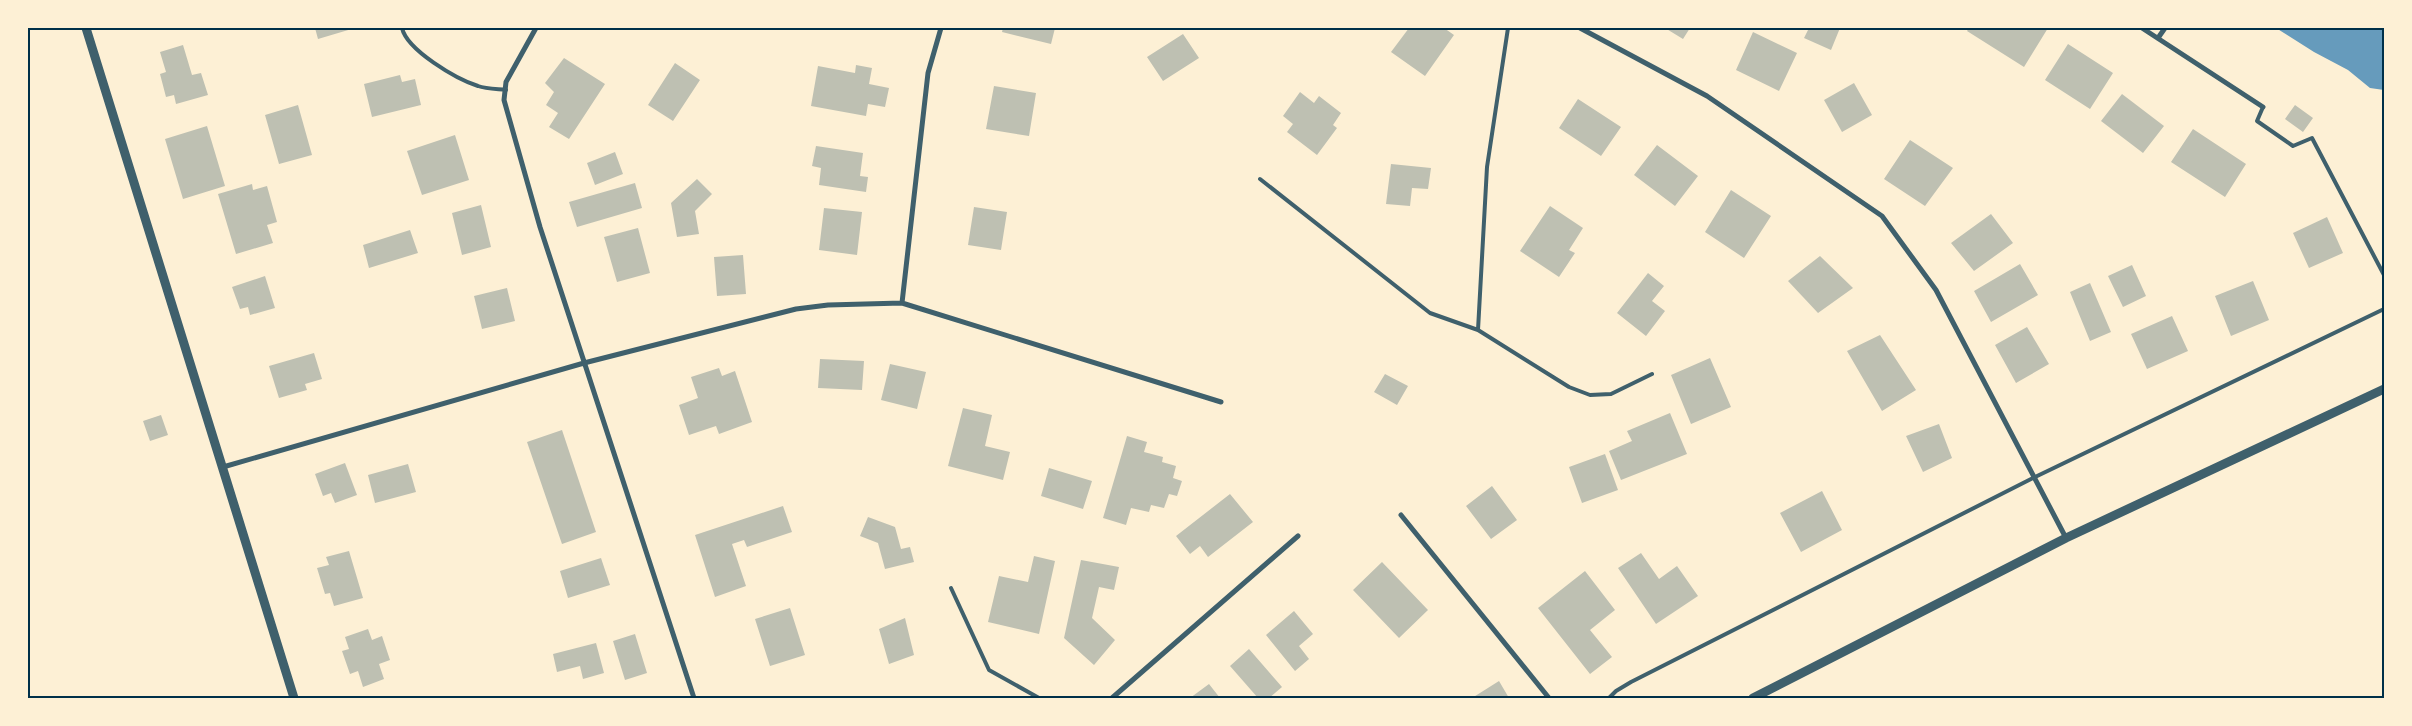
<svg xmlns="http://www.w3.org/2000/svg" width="2412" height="726" font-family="Mulish,sans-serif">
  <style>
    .water { fill: #669bbc }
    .building { fill: #bec0b2 }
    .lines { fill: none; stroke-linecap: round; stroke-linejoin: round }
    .service { stroke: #3f606c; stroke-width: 4 }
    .minor { stroke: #3f606c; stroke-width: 5 }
    .tertiary { stroke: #3f606c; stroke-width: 9 }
    .neatline { fill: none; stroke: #003049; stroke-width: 2 }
  </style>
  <rect width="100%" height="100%" fill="#fdf0d5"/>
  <!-- water -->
  <path class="water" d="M2276,28h108v62l-14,-2 -22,-18 -34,-18z"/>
  <!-- building -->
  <path class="building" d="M315,28h40l-37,11z
    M1003,28h52l-4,16 -49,-12z
    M1409,28h35l10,7 -29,41 -34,-24z
    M1665,28h25l-7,11z
    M1809,28h31l-9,22 -27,-12z
    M1969,28h79l-24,39 -57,-36z
    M1753,32l44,21 -18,38 -43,-21z
    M1183,34l16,24 -36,23 -16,-24z
    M2068,44l45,29 -23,36 -45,-29z
    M183,45l9,30 9,-2 7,22 -32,9 -2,-9 -8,2 -6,-23 6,-2 -6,-20z
    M564,58l41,26 -36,55 -20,-12 9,-14 -12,-8 8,-13 -9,-9z
    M675,63l25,17 -27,41 -25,-16z
    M856,65l16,3 -3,16 20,4 -4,19 -17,-3 -2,12 -55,-10 7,-40 37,7z
    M400,75l2,7 13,-3 6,26 -49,12 -8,-33z
    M1854,83l18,32 -30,17 -18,-32z
    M994,86l42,7 -7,43 -43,-7z
    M1300,92l14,11 5,-7 22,17 -8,12 4,3 -20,27 -30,-23 6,-8 -10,-8z
    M2122,94l42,32 -21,27 -42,-32z
    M1578,99l43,28 -20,29 -42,-28z
    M298,105l14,50 -33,9 -14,-49z
    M2295,105l18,13 -10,14 -18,-13z
    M207,126l18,60 -42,13 -18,-60z
    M2193,129l53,35 -21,33 -54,-35z
    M455,135l14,45 -47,15 -15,-44z
    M1910,140l43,28 -28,38 -41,-27z
    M1657,145l41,31 -23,30 -41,-31z
    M816,146l47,7 -3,23 8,1 -2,15 -47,-7 2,-17 -9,-2z
    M615,152l8,22 -28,11 -8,-22z
    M1391,164l40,4 -3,21 -16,-1 -2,18 -24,-2z
    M697,179l15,15 -17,17 4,23 -22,3 -6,-34z
    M635,183l7,25 -65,19 -8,-25z
    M252,184l1,6 14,-4 10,36 -10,3 6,18 -37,11 -18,-60z
    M1731,190l40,26 -27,42 -39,-26z
    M481,205l10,42 -29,8 -10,-42z
    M1550,206l33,22 -14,22 6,3 -16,24 -39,-26z
    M974,207l33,5 -6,38 -33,-5z
    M824,208l38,4 -5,43 -38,-5z
    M1991,214l22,29 -39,28 -23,-28z
    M2327,217l16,36 -34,15 -16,-35z
    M638,228l12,45 -33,9 -13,-45z
    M410,230l8,23 -49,15 -6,-23z
    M743,255l3,39 -29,2 -3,-39z
    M1820,256l33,32 -35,25 -30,-32z
    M2020,264l18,31 -47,27 -17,-31z
    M2132,265l14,31 -23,11 -15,-31z
    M1648,273l16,13 -12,15 13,10 -19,25 -29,-23z
    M265,276l10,32 -25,7 -2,-8 -8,2 -8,-22z
    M2253,281l16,39 -38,16 -16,-40z
    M2090,283l21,49 -21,9 -20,-49z
    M507,288l8,33 -33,8 -8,-33z
    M2172,316l16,35 -41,18 -16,-35z
    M2027,327l22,37 -33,19 -21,-38z
    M1880,335l36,55 -34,21 -35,-60z
    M314,353l8,26 -17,5 2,6 -28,8 -10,-32z
    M1710,358l21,49 -40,17 -20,-49z
    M820,359l44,2 -2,29 -44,-2z
    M890,364l36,8 -9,37 -36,-9z
    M719,368l3,8 13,-5 17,51 -33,12 -3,-8 -27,9 -10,-30 19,-7 -7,-21z
    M1385,374l23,12 -11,19 -23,-13z
    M963,408l29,7 -7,31 25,6 -7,28 -55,-14z
    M1670,413l17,41 -66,26 -12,-29 23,-10 -5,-10z
    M161,415l7,20 -18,6 -7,-20z
    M1939,424l13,34 -29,14 -17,-36z
    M562,430l34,102 -34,12 -35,-102z
    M1127,436l20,6 -3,10 19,5 -1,5 14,4 -3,12 9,3 -5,15 -8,-2 -5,14 -13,-3 -2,7 -18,-4 -5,17 -23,-7z
    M1605,454l13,36 -36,13 -13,-36z
    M345,463l12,32 -22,8 -4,-10 -8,3 -8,-22z
    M408,464l8,28 -41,11 -7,-28z
    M1049,468l43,13 -9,28 -42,-13z
    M1492,486l25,34 -26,19 -25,-33z
    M1822,491l20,39 -41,22 -21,-39z
    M1230,494l23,28 -45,35 -8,-11 -10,8 -14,-18z
    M783,506l9,26 -45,15 -3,-7 -12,4 14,42 -31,11 -20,-62z
    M868,517l27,10 6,22 9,-2 4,15 -29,7 -7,-26 -18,-7z
    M349,551l14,47 -29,8 -4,-13 -5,1 -8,-26 12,-3 -3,-8z
    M1641,553l18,26 18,-13 21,30 -42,28 -38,-56z
    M1034,556l21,5 -16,73 -51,-12 11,-46 29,6z
    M601,558l9,27 -42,13 -8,-27z
    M1081,560l38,7 -5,23 -15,-3 -7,31 23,22 -21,25 -30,-27z
    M1382,562l46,48 -29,28 -46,-48z
    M1585,571l30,39 -25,20 22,27 -22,17 -52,-66z
    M790,608l15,47 -35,11 -15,-47z
    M1294,611l19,23 -14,12 10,13 -14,12 -29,-36z
    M905,618l9,37 -25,9 -10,-35z
    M368,629l4,11 10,-4 8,24 -11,4 5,15 -21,8 -5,-16 -8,3 -8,-23 7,-2 -4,-12z
    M635,634l12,39 -22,7 -12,-39z
    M596,643l8,30 -21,6 -3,-13 -23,6 -4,-18z
    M1249,649l33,38 -13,11h-11l-28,-32z
    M1499,681l10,17h-37z
    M1209,684l11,14h-30z"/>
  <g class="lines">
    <!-- service -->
    <path class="service" d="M402,28c5,22 54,51 76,58 8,3 19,3 28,4
      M1508,28l-21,139 -9,163 91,57 21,8 21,-1 41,-20
      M2263,107l-6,14 36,25 19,-8 72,137
      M1260,179l170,134 48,17
      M951,588l38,82 50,28
      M1609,698l7,-7 15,-9 402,-204 351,-169"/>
    <!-- minor -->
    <path class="minor" d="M536,28l-30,54 -2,18 36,127 154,471
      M1580,28l127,68 175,120 54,74 130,248
      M2142,28l121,79
      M2158,38l7,-10
      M902,303l26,-230 13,-45
      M223,467l361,-104 212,-54 32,-4 74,-2 319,99
      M1401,515l148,183
      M1112,698l186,-162"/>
    <!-- tertiary -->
    <path class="tertiary" d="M86,28l208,670
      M1753,698l313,-160 318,-149"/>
  </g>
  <!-- border -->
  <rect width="2412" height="726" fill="none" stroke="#fdf0d5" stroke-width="58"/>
  <rect x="29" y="29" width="2354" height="668" class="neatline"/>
</svg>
